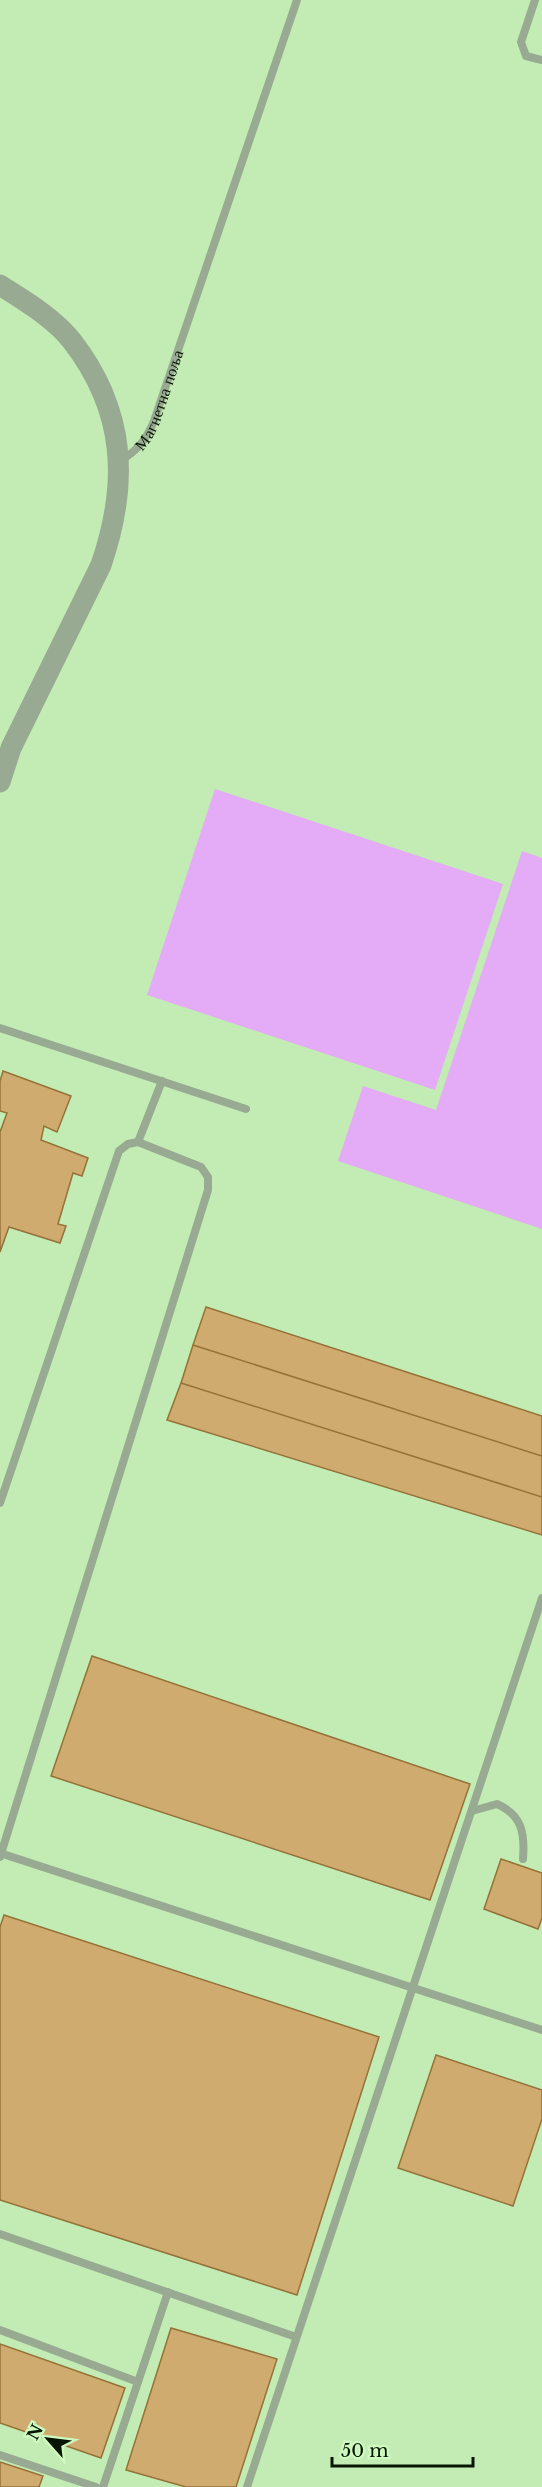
<svg xmlns="http://www.w3.org/2000/svg" width="542" height="2487" font-family="'Libre Baskerville',serif">
  <style>
    .grass { fill: #e4abf6 }
    .building { fill: #d0ab70; stroke: #957238; stroke-width: 1.5 }
    .lines { fill: none; stroke-linecap: round; stroke-linejoin: round }
    .service { stroke: #98aa92; stroke-width: 8 }
    .tertiary { stroke: #98aa92; stroke-width: 21 }
    .labels { text-anchor: middle; stroke-width: 5; stroke-linejoin: round; paint-order: stroke }
    .street-label { font-size: 16px; fill: #071603; stroke: #cffac0 }
  </style>
  <rect width="100%" height="100%" fill="#c2ecb3"/>
  <!-- grass -->
  <path class="grass" d="M215,789l288,95 -68,206 -288,-95z
    M522,851l20,7v371l-204,-68 25,-75 73,24z"/>
  <!-- building -->
  <path class="building" d="M3,1071l68,25 -14,36 -13,-6 -3,14 47,18 -6,18 -9,-3 -15,51 8,2 -6,17 -51,-16 -9,25v-120l7,-19 -7,-2v-30z
    M206,1307l336,109v40l-349,-111z
    M193,1345l349,111v41l-361,-114z
    M181,1383l361,114v38l-375,-115z
    M92,1656l378,128 -40,116 -379,-124z
    M501,1859l41,14v45l-4,11 -54,-20z
    M4,1915l375,122 -82,258 -297,-95v-273z
    M436,2055l106,35v29l-29,87 -115,-38z
    M171,2328l106,31 -41,128h-50l-60,-17z
    M0,2344l125,44 -24,70 -101,-35z
    M0,2462l43,14 -4,11h-39z"/>
  <g class="lines">
    <!-- service -->
    <g class="service">
      <path d="M535,0l-14,42 5,14 16,4"/>
      <path id="s1" d="M120,461c18,-11 26,-21 34,-40l143,-421"/>
      <path d="M0,1028l246,81"/>
      <path d="M138,1142l24,-61"/>
      <path d="M0,1503l119,-352 9,-7 10,-2 63,25 7,10v13l-208,667"/>
      <path d="M472,1811l25,-7c25,11 28,29 26,55"/>
      <path d="M0,1853l542,177"/>
      <path d="M0,2234l296,103"/>
      <path d="M0,2330l138,52"/>
      <path d="M0,2455l96,32"/>
      <path d="M103,2487l65,-195"/>
      <path d="M247,2487l295,-889"/>
    </g>
    <!-- tertiary -->
    <path class="tertiary" d="M0,285c25,16 54,33 72,56 54,70 57,142 29,224l-90,183 -11,34"/>
  </g>
  <g class="labels">
    <!-- street labels -->
    <g class="street-label">
      <text dy="6" stroke="none"><textPath href="#s1" startOffset="75">Магнетна поља</textPath></text>
    </g>
  </g>
  <!-- north arrow -->
  <g transform="translate(48 2439) rotate(298)" stroke="#cffac0" stroke-width="4.5" paint-order="stroke">
  <path d="M0-4.5L10 22L0 15L-10 22Z" fill="#071603"/>
  <text y="-9" font-size="16" font-weight="bold" text-anchor="middle" fill="#071603">N</text>
  </g>
  <!-- scale -->
  <path d="M332 2457v9h141v-9" fill="none" stroke="#071603" stroke-width="3"/>
  <text x="341" y="2457" font-size="18" fill="#071603" stroke="#cffac0" stroke-width="4.5" paint-order="stroke">50 m</text>
</svg>
